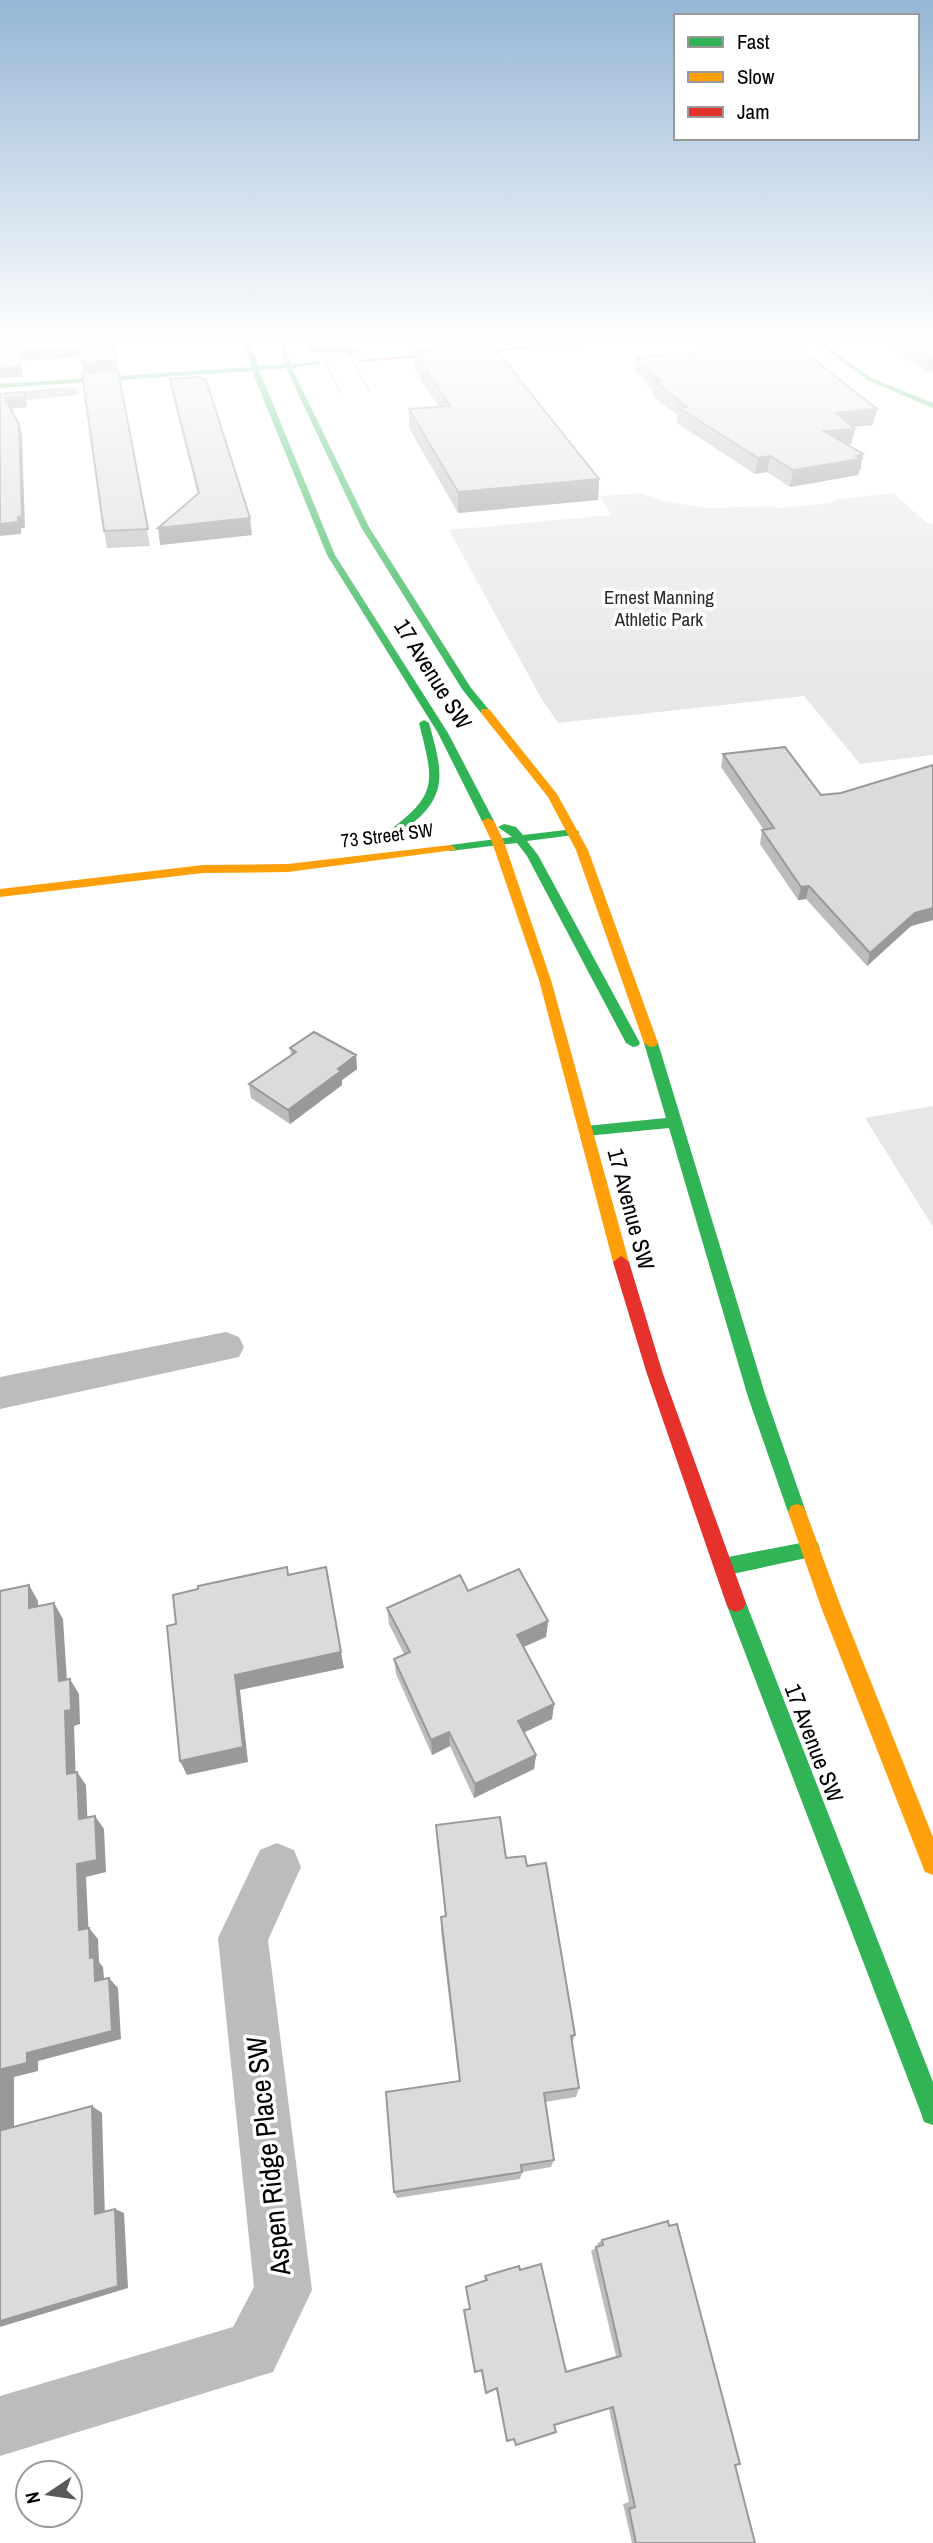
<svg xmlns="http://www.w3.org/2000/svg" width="933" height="2543" font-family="'Archivo Narrow',sans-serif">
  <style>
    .green { fill: #e7e7e7 }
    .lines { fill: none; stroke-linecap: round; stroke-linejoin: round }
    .street { fill: #bcbcbc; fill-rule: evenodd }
    .fast { fill: #30b455; fill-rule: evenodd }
    .slow { fill: #ff9f0a; fill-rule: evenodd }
    .jam { fill: #e5322d; fill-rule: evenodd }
    .tram { stroke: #bcbcbc; stroke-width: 2 }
    .fast-bridge { stroke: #30b455; stroke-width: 7 }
    .wall { fill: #bcbcbc }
    .shaded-wall { fill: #999 }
    .building { fill: #dbdbdb; stroke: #999; stroke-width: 2 }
    .labels { text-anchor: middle; stroke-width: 7; stroke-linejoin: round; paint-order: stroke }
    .far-park-label { font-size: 19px; fill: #2b2b2b; stroke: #fff }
    .far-street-label { font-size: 19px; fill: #000; stroke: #fff }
    .street-label { font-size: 23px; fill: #000; stroke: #fff }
    .near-street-label { font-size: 28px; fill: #000; stroke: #fff }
  </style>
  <rect width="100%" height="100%" fill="#fff"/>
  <!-- green -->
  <path class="green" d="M640,493l27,9 43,6 61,-2 8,2 53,-5 3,-3 58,-7 34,30 6,2v230l-73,9 -56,-68 -246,27 -17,-25 -92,-168 163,-15 -13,-19z
    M933,1106v121l-68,-109z"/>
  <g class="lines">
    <!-- street -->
    <path class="street" d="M71,387l5,2 3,3 -3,3 -76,8v-10z
      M226,1332l13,5 5,10 -5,10 -239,52v-32z
      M277,1843l17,7 7,17 -33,73 44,350 -39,82 -273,84v-60l233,-69 21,-40 -36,-349 42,-88z"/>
    <!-- fast -->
    <path class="fast" d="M243,338h6l9,28 27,-2 -8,-26h6l8,26 28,-2 3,2 -30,4 77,159 102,161 19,23 -1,2h-8l-19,-24 -101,-162 -75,-159 -27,2 76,185 113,178 46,88 -2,2 -10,-2 -44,-88 -111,-178 -75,-184 -252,17v-4l251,-17z
      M810,338h7l54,40 62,25v5l-66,-28z
      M424,720l5,3c12,45 22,71 -20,103 -7,6 -13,13 -23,11v-4c53,-39 48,-50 33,-110z
      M504,824l12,3 7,8 51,-6 6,3 -6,3 -47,6 11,14 102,188 -2,3 -5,1 -7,-4 -99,-187 -10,-13 -67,8 -6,-3 6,-3 62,-8 -14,-10z
      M651,1039l7,4 108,354 40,115 -3,6 -6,2 -6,-2 -3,-6 -40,-115 -79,-269 -83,8 -7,-5 7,-5 80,-8 -22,-75z
      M811,1541l7,2 2,6 -2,6 -7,2 -88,19 -7,-3 -2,-6 2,-6 7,-3z
      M736,1594l7,3 3,6 187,479v43l-9,-3 -3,-9 -195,-510 3,-6z"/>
    <!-- slow -->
    <path class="slow" d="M481,709h8l68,85 31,56 70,193 -2,3 -5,1 -7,-4 -68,-193 -28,-53 -67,-84z
      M488,818l6,3 10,21 47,138 78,282 -8,6 -8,-6 -74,-282 -47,-138 -10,-21z
      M450,845l6,3 -2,2 -166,22 -85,1 -203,24v-8l203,-24 85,-1z
      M797,1504l6,2 3,6 35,95 92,230v38l-8,-3 -104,-265 -33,-95 3,-6z"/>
    <!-- jam -->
    <path class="jam" d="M630,338h32l-302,24 -3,-2z
      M621,1256l8,6 34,112 83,229 -3,6 -7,3 -7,-3 -3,-6 -79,-229 -34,-112z"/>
    <!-- tram -->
    <path class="tram" d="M314,338l26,54
      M341,338l28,53"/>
    <!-- fast-bridge -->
    <path class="fast-bridge" d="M311,348l44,2"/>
  </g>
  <!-- wall -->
  <path class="wall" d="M893,338h40v33l-8,1 -34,-24z
    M713,341l160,84 -21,2 3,2 -4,15 -4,1 16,9 -3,17h-1l-1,4 -68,12 -23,-15 -12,2 -78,-51 1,-7 -25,-20v-5l-18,-20 1,-14 75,-5z
    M414,351l185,128 -1,21 -140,13 -49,-85v-19l29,-3 -23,-36z
    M118,370l32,176 -43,2 -3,-17z
    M170,379l82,156 -92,10 38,-50 -26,-101z
    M723,754l98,41 20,-2 92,-28v155l-22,6 -44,40 -61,-67 -8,1 -38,-56 2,-14h2l-43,-63z
    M290,1048l66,7 1,14 -15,11v5l-52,39 -39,-26 -2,-14 42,-29z
    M468,1591l80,30 -2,16 -22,10 30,57 -2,15 -28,13 12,23 -2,14 -60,29 -24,-52 -18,9 -36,-81 -2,-15 10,-5 -15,-30 -2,-16z
    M436,1825l70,33 21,8 48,169 -3,8 7,45 -3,9 -31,5 9,58 -3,7 -29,5 -2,7 -123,19 -3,-6 65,-111 -18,-150v-14l4,-1z
    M602,2240l133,225 20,78h-123l-9,-39 6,-2 -20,-93 -55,16 -38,20 -3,-6 -6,2 -1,-3 -10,-49 -11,3 -16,-83 16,-28v-5l35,-6 46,101 50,-15 -25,-105 7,-5 -1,-2z"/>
  <!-- shaded-wall -->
  <path class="shaded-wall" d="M79,347l2,10 -60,4 2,16 -23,1v-10l19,-17z
    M929,355h4v16l-8,1z
    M116,360l2,10 -35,3 -2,-11z
    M24,392l3,15 -19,2 -3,-11z
    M877,409l-4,16 -40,3 3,-15z
    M19,424l3,11 3,93h-4v6l-21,2v-12z
    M855,429l-4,15 -30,3 3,-16z
    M863,454l-3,17h-1l-1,4 -68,12 3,-17z
    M770,456l-3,16 -12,2 3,-16z
    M599,479l-1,21 -140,13v-21z
    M250,518l2,17 -92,10 -2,-17z
    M809,886l-3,13 -8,1 3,-13z
    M933,908v12l-22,6 -44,40 3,-13 45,-40z
    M356,1055l1,14 -15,11v5l-52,39 -2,-14 50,-41z
    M29,1585l9,16v23l-9,-16z
    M54,1603l9,16 5,77 -9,-15z
    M548,1621l-2,16 -30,13 1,-15z
    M341,1652l3,16 -104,22 8,72 -61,13 -7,-14 55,-86z
    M70,1679l9,15 1,30 -6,2 2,61 -9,-13 -2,-63z
    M554,1704l-2,15 -35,17 1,-15z
    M449,1732l1,14 -18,9 -1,-15z
    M536,1755l-2,14 -60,29 1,-14z
    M77,1772l9,13 2,47 -9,-13z
    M95,1816l9,13 2,43 -20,5 3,64 -10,-11 -2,-66z
    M89,1928l9,11 1,23 4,5 2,24 -10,-10 -5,-23z
    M109,1978l9,10 3,51 -83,22v10l-24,6v59l-12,-6v-61l25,-16z
    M92,2106l10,7 3,106 -10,-5z
    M115,2209l9,4 4,75 -128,39v-6z"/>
  <!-- building -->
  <path class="building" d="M0,338h112l4,22 -35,2 -2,-15 -60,4 2,15 -21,2z
    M738,338h49l90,71 -41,4 19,16 -31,2 39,23 -7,2 5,3 -68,11 -23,-14 -12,2 -79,-50 8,-1 -33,-26h6l-24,-24 85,-6 -8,-10z
    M904,338h29v17h-4z
    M493,346l106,133 -141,13 -49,-83 41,-3 -36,-55z
    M118,370l30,159 -44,2 -22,-158z
    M198,377l8,3 44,138 -92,10 41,-35 -29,-114z
    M24,392v5l-19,1 14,26 3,92 -4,1v5l-18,2v-130z
    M785,747l36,48 20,-2 92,-28v143l-18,5 -45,40 -61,-67 -8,1 -39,-57 12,-2 -51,-74z
    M314,1032l42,23 -18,14 3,2 -53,39 -39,-26 47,-32 -6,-4z
    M287,1567l1,8 38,-8 15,85 -106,23 8,72 -63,14 -13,-135 9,-2 -3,-29 25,-6v-3z
    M519,1569l29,52 -31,14 37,69 -36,17 18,34 -61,29 -26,-52 -18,8 -37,-81 16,-7 -23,-44 73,-33 8,16z
    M29,1585v23l25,-5 5,78 11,-2 1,31 -6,1 2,63 10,-2 2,47 16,-3 2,44 -20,4 2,66 10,-2 1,30 4,-1 1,24 14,-3 3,53 -85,22v10l-25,6v61l90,-24 3,108 20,-5 3,77 -118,35v-730z
    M500,1817l6,41 19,-2 2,10 19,-3 29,172 -4,1 8,52 -35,5 10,67 -33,5 1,7 -128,20 -8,-100 74,-11 -19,-164 5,-1 -10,-91z
    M668,2221l1,5 8,-2 63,240 -5,1 20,78h-119l-7,-34 6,-2 -22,-100 -59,18 2,7 -40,13 -2,-6 -7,2 -10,-53 -11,5 -4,-23 -7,2 -11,-62 6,-1 -4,-22 21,-7 -2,-4 34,-10 1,4 21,-6 25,108 55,-16 -25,-109 7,-2 -1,-5z"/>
  <!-- sky -->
  <linearGradient id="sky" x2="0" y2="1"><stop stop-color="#95b6d5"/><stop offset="0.49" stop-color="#fff"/><stop offset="1" stop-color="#fff" stop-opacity="0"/></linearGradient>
  <rect width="933" height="694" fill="url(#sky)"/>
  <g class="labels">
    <!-- far-park labels -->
    <g class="far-park-label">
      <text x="659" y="604">Ernest Manning<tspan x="659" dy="22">Athletic Park</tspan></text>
    </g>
    <!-- far-street labels -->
    <g class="far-street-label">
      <text transform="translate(387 835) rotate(-7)" y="7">73 Street SW</text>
    </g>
    <!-- street labels -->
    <g class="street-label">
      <text transform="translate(433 674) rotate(58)" y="8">17 Avenue SW</text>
      <text transform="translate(631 1209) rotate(75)" y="8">17 Avenue SW</text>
      <text transform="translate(814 1743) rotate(69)" y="8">17 Avenue SW</text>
    </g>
    <!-- near-street labels -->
    <g class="near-street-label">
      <text transform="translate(268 2156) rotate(-96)" y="10">Aspen Ridge Place SW</text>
    </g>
  </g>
  <!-- legend -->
  <rect x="674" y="14" width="245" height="126" fill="#ffffff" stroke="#999999" stroke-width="2"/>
  <rect x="688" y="37" width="35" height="10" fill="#30b455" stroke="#999999" stroke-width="2"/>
  <text x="737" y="49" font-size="21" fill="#000000">Fast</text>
  <rect x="688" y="72" width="35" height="10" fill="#ff9f0a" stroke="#999999" stroke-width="2"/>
  <text x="737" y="84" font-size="21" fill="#000000">Slow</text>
  <rect x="688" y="107" width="35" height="10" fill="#e5322d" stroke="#999999" stroke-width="2"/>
  <text x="737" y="119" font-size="21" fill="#000000">Jam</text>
  <!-- north arrow -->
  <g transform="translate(49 2494) rotate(257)"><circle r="33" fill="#ffffff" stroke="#999999" stroke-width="2"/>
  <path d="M0-5L12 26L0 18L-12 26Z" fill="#595959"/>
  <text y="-10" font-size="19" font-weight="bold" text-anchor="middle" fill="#000000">N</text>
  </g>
</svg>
